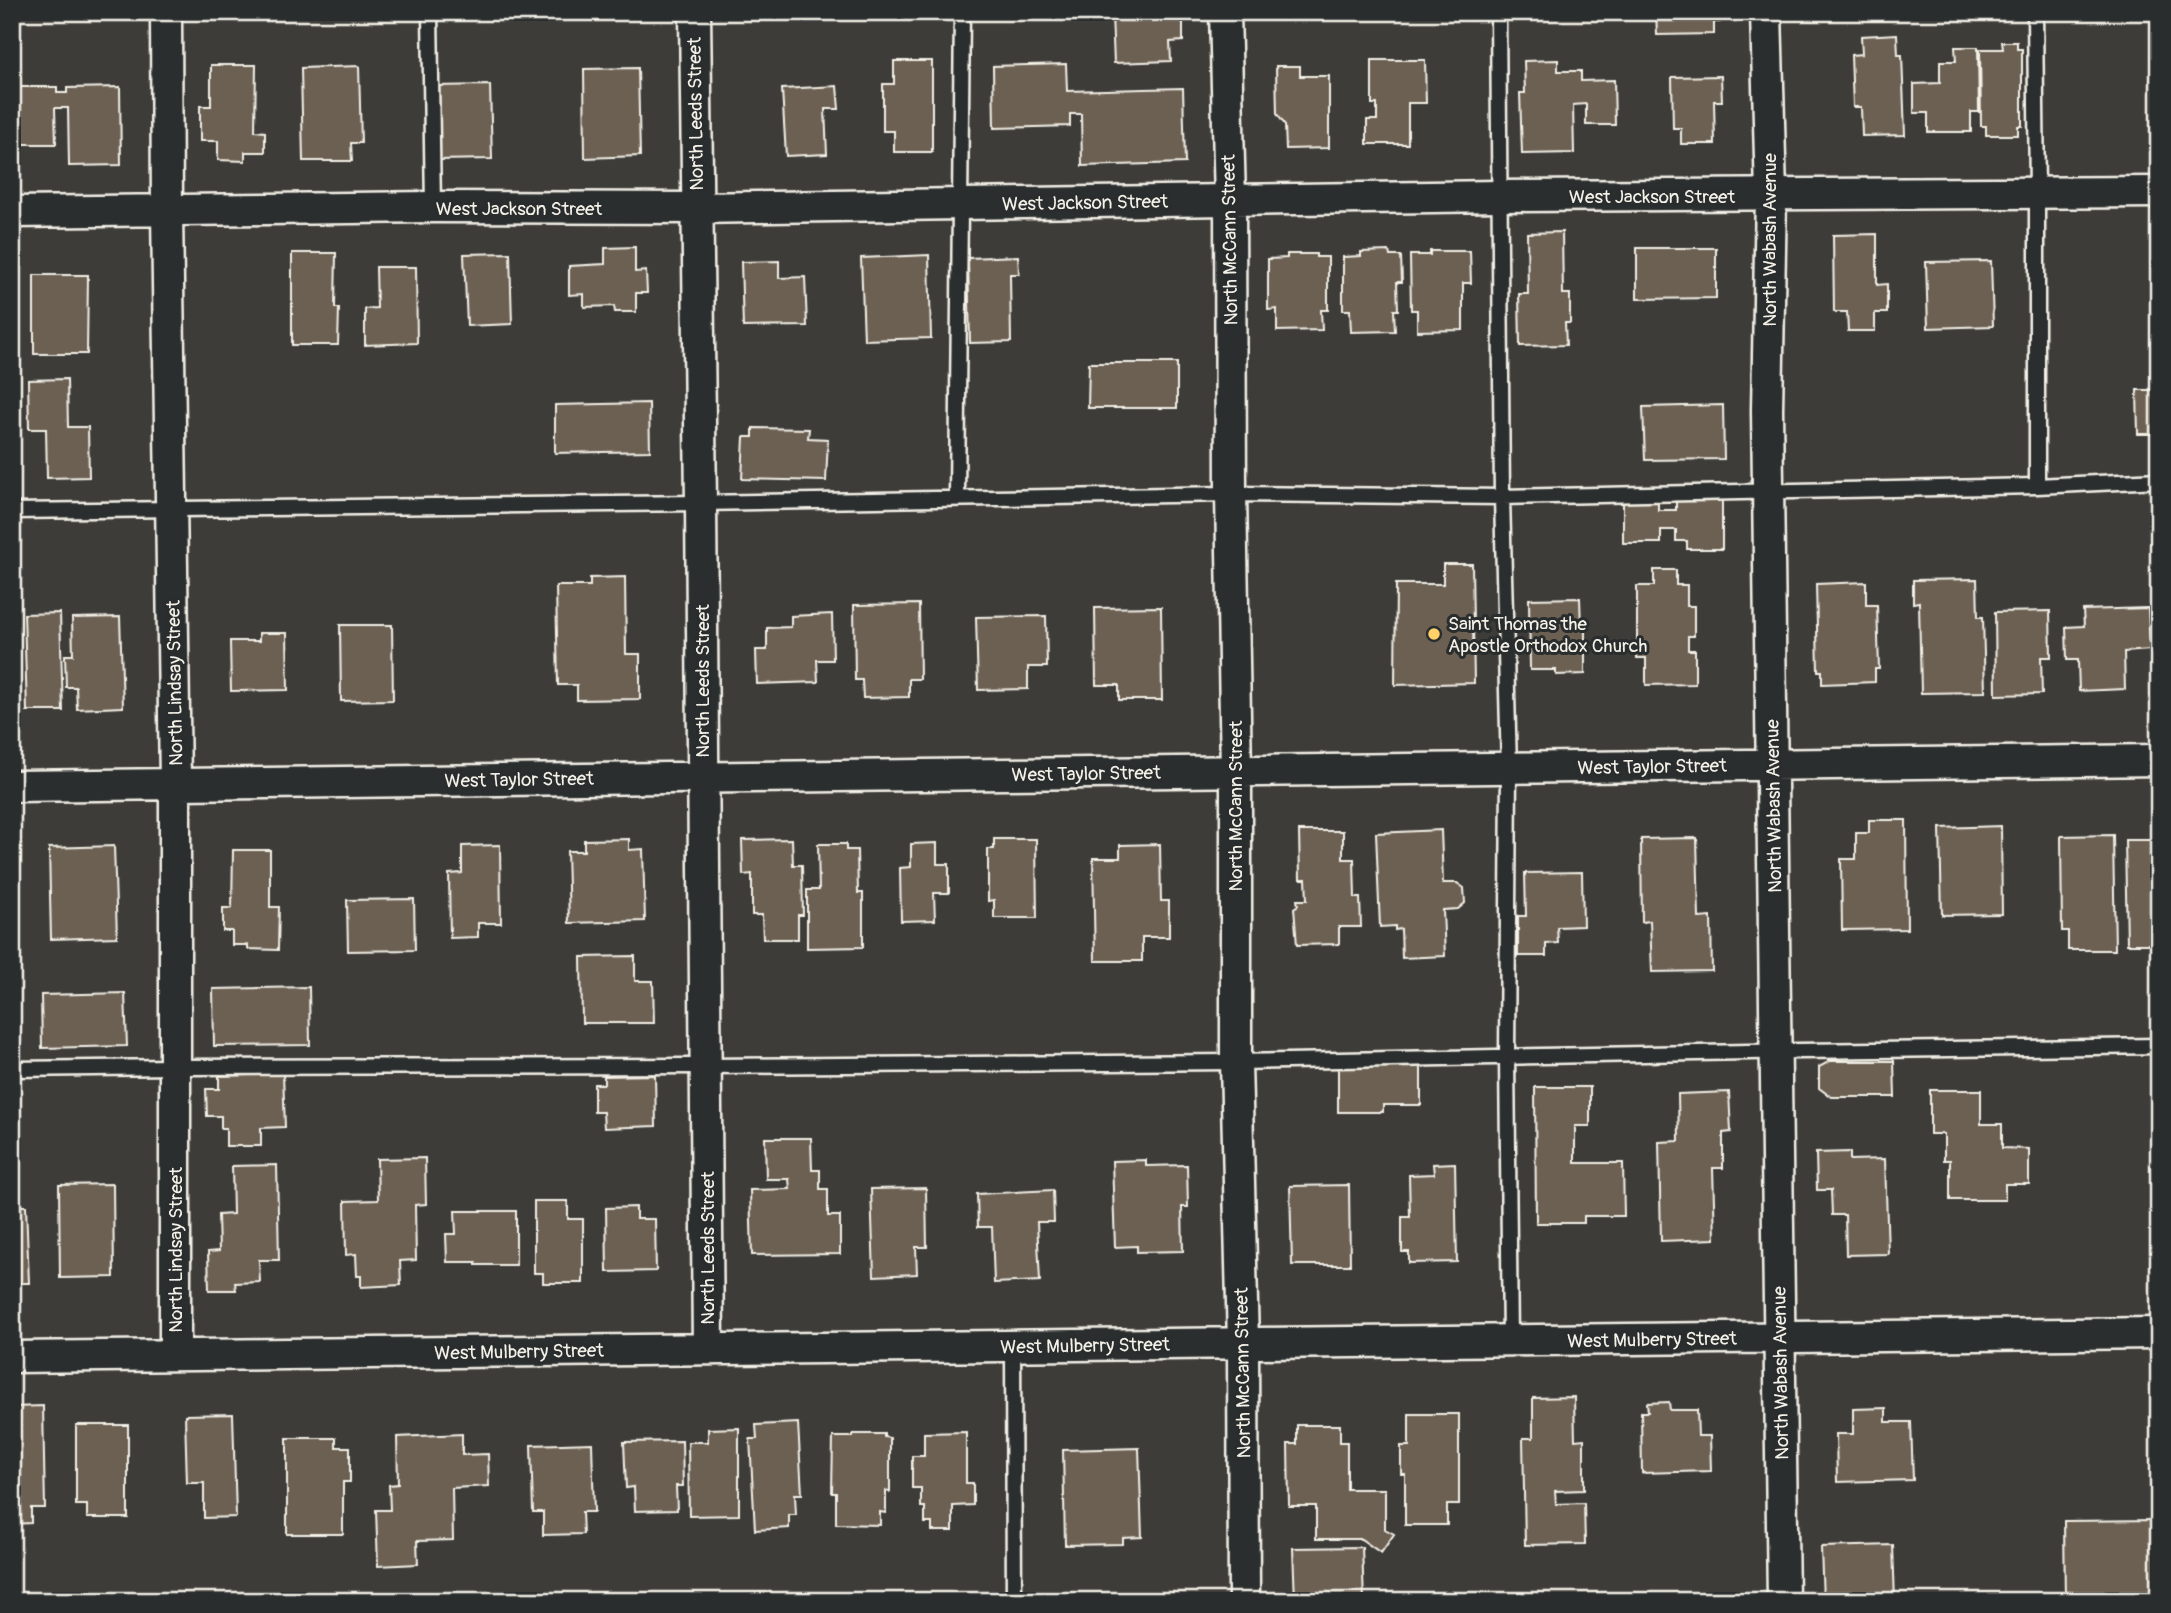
<svg xmlns="http://www.w3.org/2000/svg" width="2171" height="1613" font-family="Pangolin,sans-serif">
  <style>
    .building { fill: #6c6053; stroke: #f4f1e8; stroke-width: 2 }
    .lines { fill: none; stroke-linecap: round; stroke-linejoin: round }
    .lane-casing { stroke: #f4f1e8; stroke-width: 19 }
    .street-casing { stroke: #f4f1e8; stroke-width: 35 }
    .lane { stroke: #2a2d2e; stroke-width: 14 }
    .street { stroke: #2a2d2e; stroke-width: 30 }
    .poi-dot { fill: #ffd166; stroke: #2a2d2e; stroke-width: 2.5 }
    .labels { text-anchor: middle; stroke-width: 6; stroke-linejoin: round; paint-order: stroke }
    .street-label { font-size: 19px; fill: #f4f1e8; stroke: #2a2d2e }
    .poi-label { font-size: 19px; fill: #f4f1e8; stroke: #2a2d2e; text-anchor: start }
  </style>
  <rect width="100%" height="100%" fill="#3e3c39"/>
  <filter id="ink" filterUnits="userSpaceOnUse"><feTurbulence type="fractalNoise" baseFrequency=".0143" numOctaves="2"/><feDisplacementMap in="SourceGraphic" scale="14" xChannelSelector="R" yChannelSelector="G"/><feConvolveMatrix kernelMatrix="1 2 1 2 8 2 1 2 1" color-interpolation-filters="sRGB"/></filter>
  <g filter="url(#ink)">
    <!-- building -->
    <path class="building" d="M1656,12h64v10h-6v12l-57,1z
      M1183,13v28l-13,1 1,19 -57,2 -2,-48z
      M1897,34l1,21h4l3,80 -43,1 -1,-29h-8l-2,-52 11,-1 -1,-18z
      M2002,42h15v7h5v77h-4v9h-32v-9h-5l-1,-77h23z
      M1955,47h23l1,65h-8v20h-43v-19h-14v-29l26,-1v-22h16z
      M1372,60h53l1,43h-18v41h-41v-24h10v-16h-5z
      M1558,60v11h23v10l33,-1 1,45h-29v-21l-13,1 1,48 -52,1 -2,-61h5l-1,-32z
      M894,61h38v91h-38v-21h-11v-47h11z
      M1066,64l1,27 116,-3 2,75 -103,3 -1,-52h-11v12l-76,2 -1,-62z
      M211,65h45l-1,66 10,1v20h-20v9l-27,-1v-19h-18v-35h11z
      M359,66l2,77h-10l1,18h-49l-2,-93z
      M1276,66h24v10h29v72l-43,1 -1,-24 -8,-11z
      M638,68l2,88 -55,2 -1,-89z
      M1721,76l1,25h-8l1,43h-34v-16h-8l-1,-51z
      M490,85l2,74 -56,1 -1,-74z
      M837,86l2,23h-14l2,45 -41,2 -4,-67z
      M12,87h45v6h10v-5l53,-1 1,78 -52,1 -1,-58h-13l1,36h-44z
      M1562,232l1,62h7v29h-5l1,22 -46,1 -1,-52h9l-1,-61z
      M1877,234v51l10,-1v29h-12v18h-27l-1,-19h-13l-1,-77z
      M635,247v25l11,-1 1,22h-11v19h-21l-1,-6 -30,1v-13l-15,1v-29l36,-2v-16z
      M1637,248h79v50l-79,1z
      M1389,251l1,5h11l1,26h-5l1,28h-4l1,21 -44,1 -1,-22h-7v-53l18,-1v-4z
      M1430,251h40l1,32h-8v47l-46,1v-21h-6l-1,-55h20z
      M292,253h44l-1,55h4l-1,37h-46z
      M510,253l2,71 -45,2 -3,-72z
      M1287,254h29v3h12v53h-7l1,20 -45,1v-22l-9,1v-51l19,-1z
      M929,255l2,83 -67,2 -3,-82z
      M1018,256l1,18h-9l1,68 -41,1 -2,-85z
      M779,261v17l26,-1 2,49 -64,1 -2,-65z
      M1991,261l2,65 -65,2 -2,-66z
      M376,267h40l1,76 -52,2v-36l12,-1z
      M34,275h54l-1,79h-53z
      M1089,363h88v45h-89z
      M67,379l1,48h20l1,50 -42,1 -1,-49h-17l-1,-49z
      M2137,390h22v44h-21z
      M649,403l1,48 -95,2v-48z
      M1723,405l1,54 -79,1 -2,-53z
      M753,428l56,1 -1,9 20,1 -2,42 -84,-2 2,-42h9z
      M1676,497h46v52h-35v-8h-11v-11h-15v13h-38v-41h35v8h18z
      M1443,564h29l2,119 -79,2 1,-101h47z
      M1654,570h22v15h11v21h7v30h-6v14h7v34l-49,1v-27h-9v-72h17z
      M625,577l1,77h14v45l-63,1v-15h-19l-2,-99h34v-8z
      M1977,579l1,38h5l2,75 -64,1 -2,-91 -6,1v-23z
      M1866,582v23h11l2,64h-4v13l-53,2v-13h-4l-2,-87z
      M1580,598l1,29h4v47l-29,1v-5h-26l-1,-71z
      M919,604l1,75h-11v18l-46,1 -1,-18h-7l-1,-75z
      M1161,607l1,93h-43v-15h-23l-1,-77z
      M2148,608l2,42 -26,2 1,37 -46,2 -1,-31h-11l-1,-33 18,-1 -1,-16z
      M2050,611l1,46h-10l1,37 -46,1 -1,-83z
      M60,613l3,98h-36l-3,-97z
      M832,614l1,46h-16l1,22 -61,2 -1,-34h11v-22l24,-1v-11z
      M1046,616l1,51h-19v22l-50,1 -2,-73z
      M120,617l3,90 -46,2 -1,-22h-10l-1,-32h8l-1,-37z
      M340,625h52l1,75 -52,1z
      M259,633h28l1,57 -57,1 -1,-50h29z
      M1869,820h37l1,109 -65,1 -1,-71h15v-26h13z
      M2001,826l1,88 -60,1 -2,-87z
      M1441,830l2,53h14l7,5 1,15 -7,6 -15,1 2,46 -43,2 -1,-29 -6,1v-4l-15,1 -4,-94z
      M1299,831h44v28h11l1,39h5l1,29h-22v17l-42,1 -3,-37 4,-3 -1,-5h10l-1,-21h-6z
      M2113,835l2,115h-47v-19h-6l-1,-95z
      M1697,838l2,80 12,-1 1,54 -60,1 -2,-51 -8,1 -1,-83z
      M629,839v11l14,-1 2,72 -76,2 -2,-72h17v-11z
      M792,839l1,26h9l1,50h-5v24h-35l-1,-24h-10v-41l-9,1 -1,-35z
      M994,839h42l1,79h-43v-18l-6,1v-52h6z
      M2125,840h34v104h-32z
      M937,843v21h12v29h-15l1,27 -34,1 -1,-53 11,-1v-23z
      M818,844h28v6h11l1,43h5v54l-56,1v-58h12z
      M1160,844l1,57h8v36h-27v24h-47l-2,-103h27v-13z
      M500,845l1,78h-23v14l-28,1 -1,-64 13,-1v-27z
      M114,846l3,91 -66,2 -2,-91z
      M233,850h37v57h9l-1,43 -30,-1v-4h-16v-14h-9v-23h9z
      M1582,872l1,54 -26,1 1,16 -12,1v12h-28v-40h8l-1,-43z
      M414,899l1,51 -67,1 -1,-51z
      M635,956v25h18l1,42h-72l-1,-66z
      M309,987l1,58 -96,1 -1,-57z
      M125,993l2,53 -85,2 -1,-53z
      M1830,1061h64l1,36h-64l-12,-9v-21z
      M1338,1065h83v40h-38v7h-45z
      M283,1074l2,53 -24,1v18h-35v-18h-5v-12h-14l-1,-27h13v-13z
      M655,1075l1,51 -52,2 -1,-16h-9v-28h10v-8z
      M1535,1087h55v39h-15v37h48l1,53h-40v7h-48z
      M1930,1090h51v34h21v24l27,1v35h-24v16h-55v-40h-6v-26h-14z
      M1729,1092l2,40 -8,1v35h-10l2,71 -54,2 -2,-99 20,-1 -1,-47z
      M765,1138h46l1,32h8v19h8v27h12v38l-88,1 -2,-65 40,-1 -1,-10h-23z
      M1850,1152v8l35,-1 3,95 -42,1 -1,-40h-13l-1,-25h-14l-1,-37z
      M425,1158l1,46 -11,1 1,55 -16,1 1,24 -40,2v-11h-4l-1,-22 -10,1 -1,-54 33,-1 -1,-41z
      M1146,1160v6l41,-1 1,42h-6l1,44 -46,1v-6l-22,1 -3,-86z
      M1455,1163l2,99 -48,1v-11h-7v-35h8l-1,-42 25,-1 -1,-10z
      M277,1165l2,95h-20l1,22 -25,1 1,7h-27l-1,-38 11,-1 -1,-36 15,-1 -1,-48z
      M113,1184l1,93 -54,1 -1,-93z
      M1349,1185l1,80h-58l-2,-79z
      M926,1188l1,59h-11l1,27 -43,2 -3,-87z
      M1053,1190l1,32h-17l3,59 -46,2 -2,-56h-14l-1,-33z
      M534,1201h34v18h15v64h-40v-10h-9z
      M12,1206h14l3,77h-17z
      M636,1207v12h19l1,52 -49,1 -1,-64z
      M455,1211h61v54h-40v-3h-29l-1,-28h10z
      M1574,1397l1,43 9,-1v51l-29,1 1,13 28,-1 1,41 -60,1 -2,-107h10v-40z
      M1669,1402l1,8h27l1,26h12l1,35 -69,2 -1,-61h7l-1,-9z
      M43,1406l2,102h-14v15l-19,1v-117z
      M1886,1408v14h25l2,58 -76,2 -1,-48h17v-25z
      M233,1414l3,103 -32,1v-35h-17l-2,-68z
      M1409,1414h50v91h-12v20h-42v-51h-4v-28h8z
      M798,1423l4,71h-7l1,21h-7v13l-34,2 -5,-91h7l-1,-14z
      M76,1425h52v93h-41v-13h-11z
      M1297,1425h43v17h7v47h38v40l9,5 -13,19 -20,-14h-45v-33h-27l-1,-62h9z
      M739,1428v87l-50,1 -1,-74h20v-13z
      M966,1432v51h7v22l-20,1v25h-21v-8h-7v-16h-4v-19h-9v-32h12v-23z
      M462,1434v21l26,-1 1,32 -37,2 1,52 -36,1 1,23 -40,2 -2,-56h14l-1,-25 9,-1 -1,-47z
      M853,1434h31v3l6,1v54l-4,-1v22l-6,-1v13l-44,-1v-31h-4l1,-56h20z
      M287,1438h49v9h14v35h-7v52h-56z
      M682,1441l1,45h-7l1,24 -42,1 -1,-24 -8,1 -2,-46z
      M592,1443l2,69h-12l1,22 -40,1v-23h-10l-2,-67z
      M1139,1448l3,89 -19,1v6l-58,1 -2,-95z
      M2159,1520v79l-94,1 -1,-79z
      M1893,1545l2,56h-72l-2,-54z
      M1362,1547l2,54h-69l-2,-53z"/>
    <g class="lines">
      <!-- lane casing -->
      <g class="lane-casing">
        <path id="lane" d="M430,12l3,195
          M1498,12l4,485 7,272 -2,288 3,284
          M2035,12l2,182v292
          M957,497l5,-485
          M12,511l689,-8 530,-9 271,3 535,-11 122,-6
          M12,1069l162,-2 532,-1 530,-4 564,-11 359,-5
          M1013,1346l1,255"/>
      </g>
      <!-- street casing -->
      <g class="street-casing">
        <path id="street" d="M166,12l1,198 8,574v570
          M695,12l6,491 7,846
          M1225,12l5,188 1,294 5,278v290l7,281 1,258
          M1766,12l5,183 -4,215 16,1191
          M12,212l421,-5 263,1 803,-12 660,-4
          M12,786l2147,-26
          M12,1357l2147,-24"/>
      </g>
      <!-- lane -->
      <use href="#lane" class="lane"/>
      <!-- street -->
      <use href="#street" class="street"/>
    </g>
  </g>
  <!-- markers -->
  <circle class="poi-dot" cx="1434" cy="634" r="7"/>
  <g class="labels">
    <!-- street labels -->
    <g class="street-label">
      <text transform="translate(695 114) rotate(-91)" y="7">North Leeds Street</text>
      <text x="1652" y="203">West Jackson Street</text>
      <text transform="translate(1085 202) rotate(-1)" y="7">West Jackson Street</text>
      <text x="519" y="215">West Jackson Street</text>
      <text transform="translate(1229 240) rotate(-91)" y="7">North McCann Street</text>
      <text transform="translate(1769 240) rotate(-90)" y="7">North Wabash Avenue</text>
      <text transform="translate(702 681) rotate(-90)" y="7">North Leeds Street</text>
      <text transform="translate(174 683) rotate(-91)" y="7">North Lindsay Street</text>
      <text transform="translate(1652 766) rotate(-1)" y="7">West Taylor Street</text>
      <text transform="translate(1086 773) rotate(-1)" y="7">West Taylor Street</text>
      <text transform="translate(519 779) rotate(-1)" y="7">West Taylor Street</text>
      <text transform="translate(1235 806) rotate(-90)" y="7">North McCann Street</text>
      <text transform="translate(1773 806) rotate(-91)" y="7">North Wabash Avenue</text>
      <text transform="translate(707 1248) rotate(-90)" y="7">North Leeds Street</text>
      <text transform="translate(175 1250) rotate(-90)" y="7">North Lindsay Street</text>
      <text transform="translate(1652 1339) rotate(-1)" y="7">West Mulberry Street</text>
      <text transform="translate(1085 1345) rotate(-1)" y="7">West Mulberry Street</text>
      <text transform="translate(519 1351) rotate(-1)" y="7">West Mulberry Street</text>
      <text transform="translate(1242 1373) rotate(-91)" y="7">North McCann Street</text>
      <text transform="translate(1780 1373) rotate(-91)" y="7">North Wabash Avenue</text>
    </g>
    <!-- poi labels -->
    <g class="poi-label">
      <text x="1448" y="630">Saint Thomas the<tspan x="1448" dy="22">Apostle Orthodox Church</tspan></text>
    </g>
  </g>
  <!-- margin -->
  <rect width="2171" height="1613" fill="none" stroke="#2a2d2e" stroke-width="42"/>
  <rect x="21" y="21" width="2129" height="1571" fill="none" stroke="#f4f1e8" stroke-width="2.5" filter="url(#ink)"/>
</svg>
